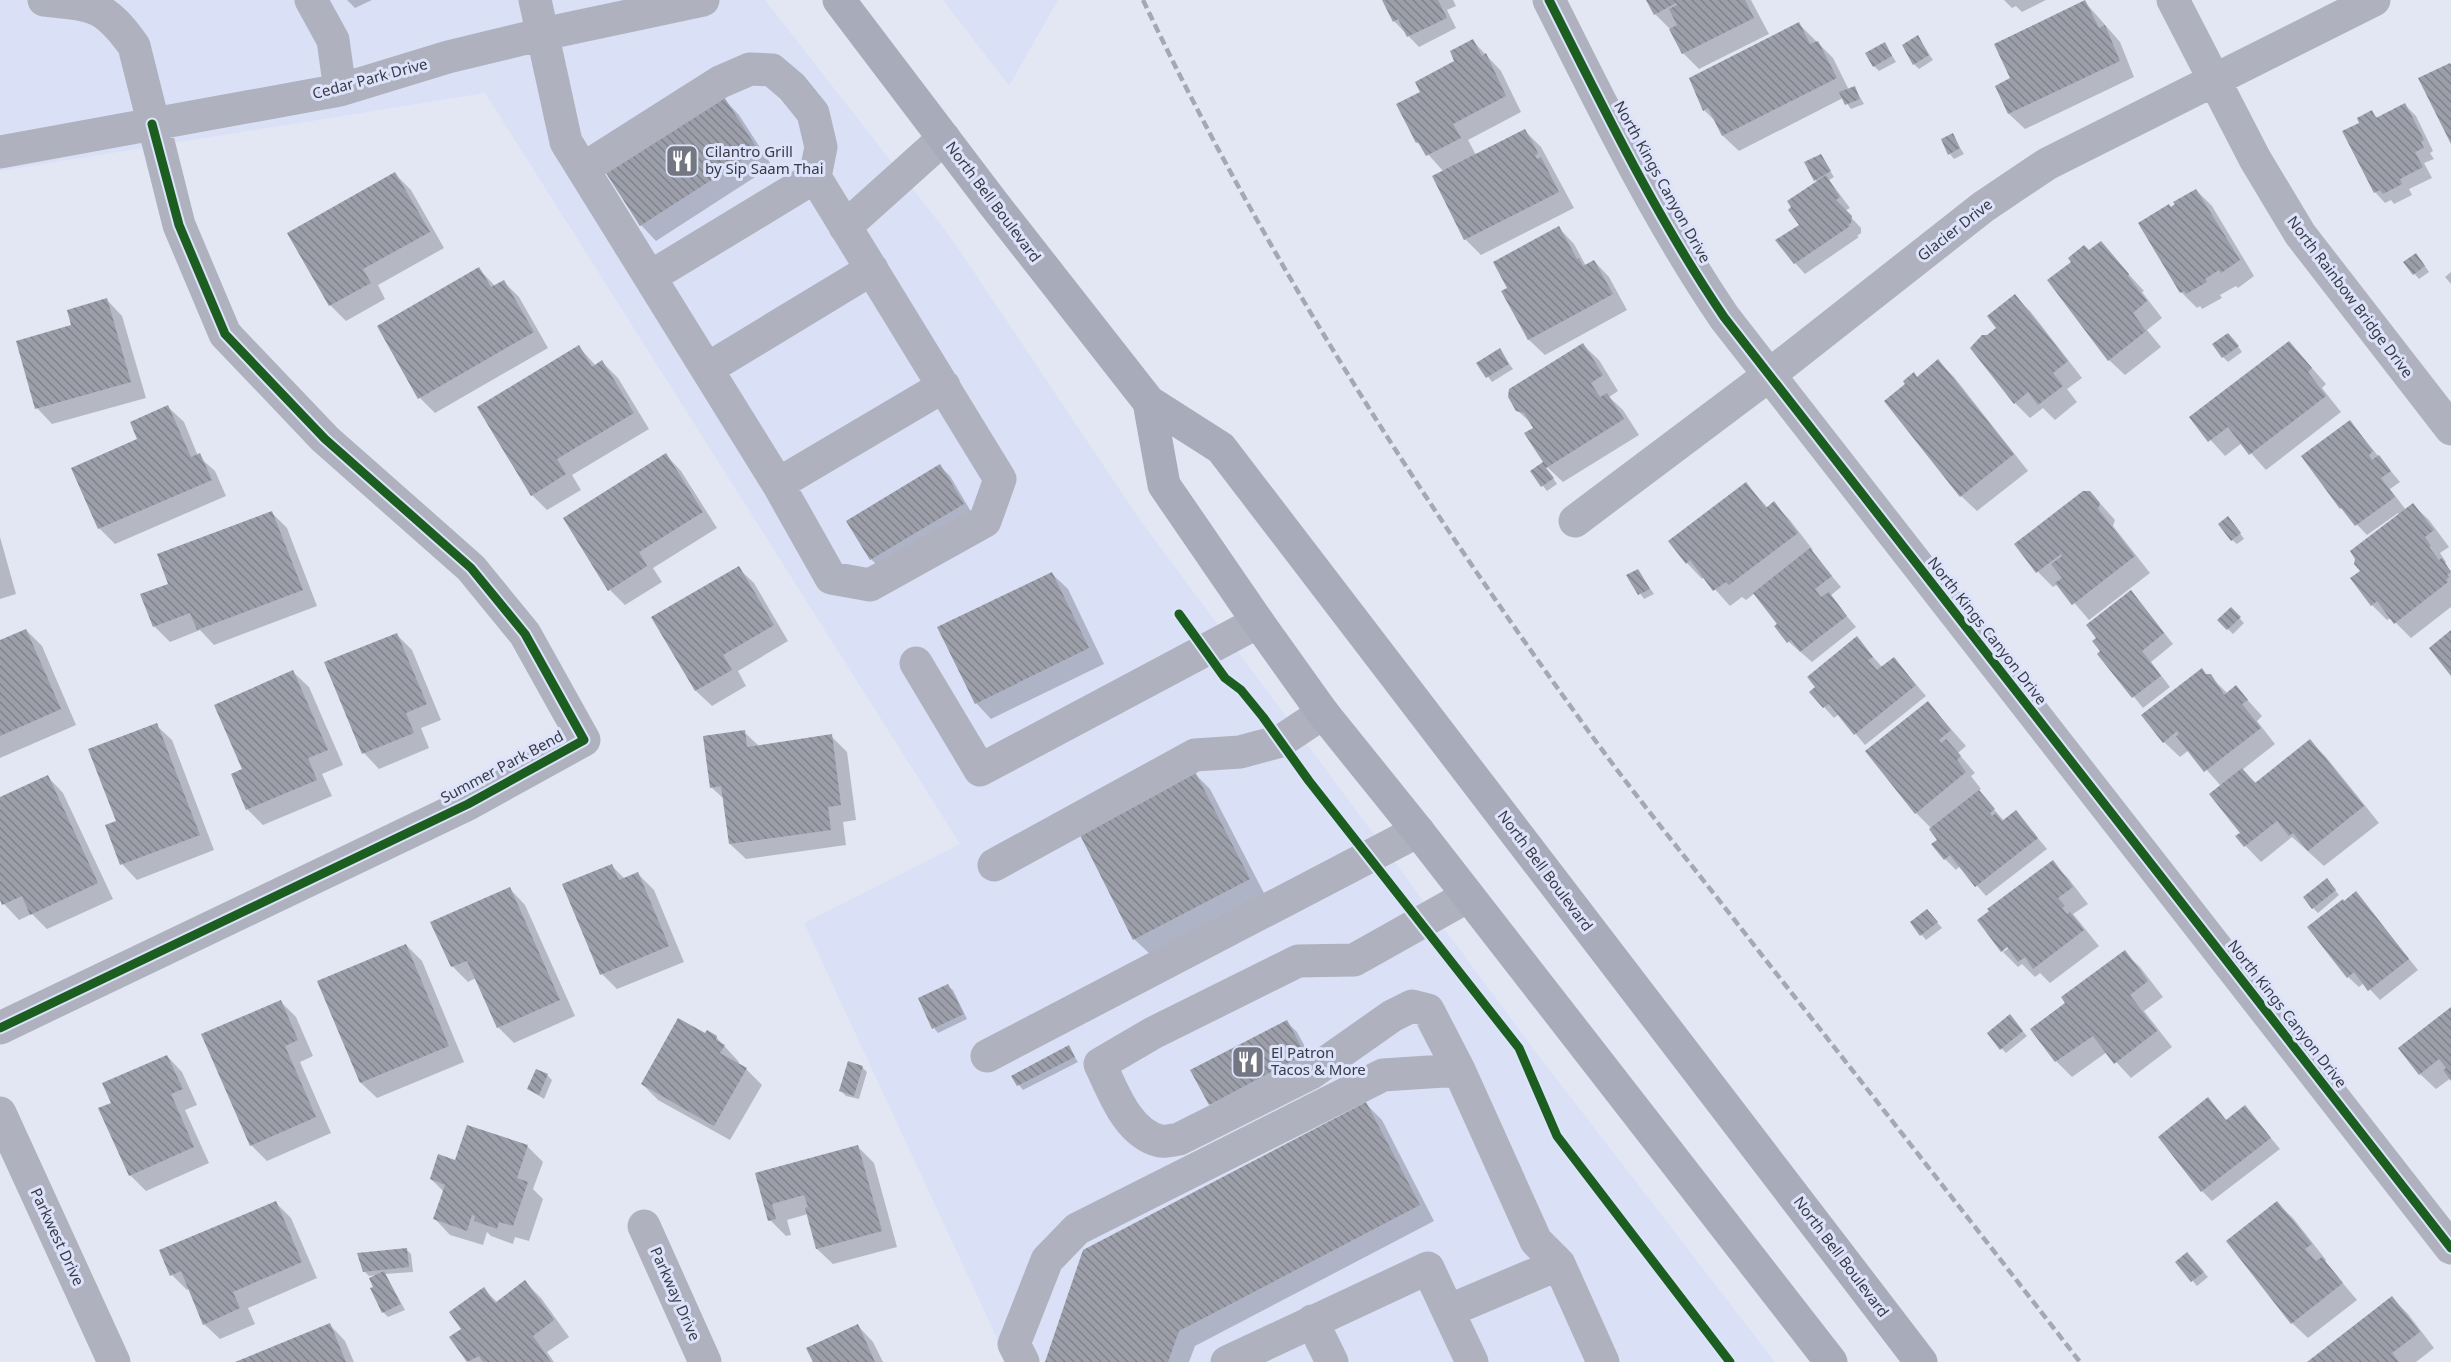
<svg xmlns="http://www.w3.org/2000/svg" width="2451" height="1362" font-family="'Noto Sans',sans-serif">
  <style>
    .built { fill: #dae1f7 }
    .shadow { fill: #0003 }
    .building { fill: url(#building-back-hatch) }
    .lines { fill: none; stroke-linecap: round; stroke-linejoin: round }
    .minor { stroke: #afb2be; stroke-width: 33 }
    .major { stroke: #a8acba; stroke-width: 33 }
    .rail { stroke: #a5a8b2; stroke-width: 4.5; stroke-dasharray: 9 4.5; stroke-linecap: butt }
    .cycleway-casing { stroke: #dce3fb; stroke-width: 13 }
    .cycleway { stroke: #1b5e20; stroke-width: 9 }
    .labels { text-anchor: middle; stroke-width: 6; stroke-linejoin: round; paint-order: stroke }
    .street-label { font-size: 15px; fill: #393b45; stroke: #dce3fb }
    .poi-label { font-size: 15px; fill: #393b45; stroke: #dce3fb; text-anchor: start }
  </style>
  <defs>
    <pattern id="building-back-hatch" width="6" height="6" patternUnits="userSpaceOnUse" patternTransform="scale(1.5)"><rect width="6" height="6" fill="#9c9fa9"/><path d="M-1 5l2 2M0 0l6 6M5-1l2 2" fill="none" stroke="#80838b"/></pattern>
  </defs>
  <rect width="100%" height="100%" fill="#e3e7f4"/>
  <!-- built -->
  <path class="built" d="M0,0h765l187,239 188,281 402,540 233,302h-767l-204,-439 156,-79 -475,-751 -485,78z
    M943,0h115l-49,86z"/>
  <!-- shadow -->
  <path class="shadow" d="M347,0h25l-17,8z
    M1384,0h69l3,6 -9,4 9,18 -37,19 -25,-26z
    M1648,0h103l18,34 -70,35 -16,-16 -12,-23 -16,-16z
    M2004,0h42l-24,12 -6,-6 -4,2z
    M2085,2l35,40 14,35 -109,52 -16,-15 -12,-27 15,-8z
    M1799,24l34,34 16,32 5,-3 10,17 -13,5 -8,-11 -104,53 -16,-15 -7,-14 -12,-12z
    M1918,37l15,23 -14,9 -5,-5z
    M1473,41l28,30 20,41 -53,28 8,15 49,-24 16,16 33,61 -93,47 -16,-16 -21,-67 -27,-30 5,-50 34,-31z
    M1885,44l11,18 -17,9 -5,-5z
    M724,99l15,16 33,51 -116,75 -15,-16z
    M2405,105l11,11 17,35 -3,2 4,6 -10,4 8,15 -23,11 3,6 -18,9 -3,-4 -6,3 -10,-11 -14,-69 10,-11 7,6z
    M1952,135l12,19 -10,5 -4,-5z
    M1820,155l14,22 -5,3 21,28 -5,3 16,17v5l-4,3 2,1 -54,37 -10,-11 6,-38 17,-43 -3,-2z
    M395,174l16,16 33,58 -66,37 7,14 -39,22 -16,-16 -41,-71z
    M2196,190l16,16 42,70 -16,12 -2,-2 -16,9 2,3 -20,11 -2,-3 -3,2 -16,-16 -10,-84z
    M1559,228l15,16 12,22 8,-5 15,16 18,33 -82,45 -16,-15 -26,-49 6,-3z
    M2100,243l44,48 -2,1 20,26 -15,12 14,17 -36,28 -16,-15 -20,-108z
    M2421,260l8,12 -10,7 -14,-16z
    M479,269l16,17 8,-5 16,16 29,51 -113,65 -15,-15z
    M2451,272v12l-6,-7z
    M2014,296l16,15 52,67 -15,11 10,13 -22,18 -12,-12 -13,10 -15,-15 -28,-66 11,-9z
    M107,300l15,16 24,82 -94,26 -15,-16 36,-82z
    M2233,339l9,13 -14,10 -5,-5z
    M1583,345l16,15 19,31 -9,6 14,13 16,25 -76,47 -16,-15 -14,-42 -16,-15z
    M579,347l17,19 6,-4 16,16 31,51 -77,46 9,15 -34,20 -15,-15z
    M1499,350l14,19 -21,13 -14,-19z
    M2304,359l22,25 -4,4 19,24 -75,58 -24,-27 -17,13 -34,-38z
    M1938,361l16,16 74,94 -51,40 -16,-15z
    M168,407l16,15 14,34 17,15 11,25 -111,48 -16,-16 40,-88z
    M2350,422l50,60 -10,7 16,21 7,-5 16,15 20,27 -9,6 6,9 -2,2 7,7v36l-40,31 -20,-20 -4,2 -15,-15 -10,-33 37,-57 -1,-2 -31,22 -26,-27 -38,-52z
    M666,455l15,16 36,57 -64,40 9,14 -37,23 -15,-15z
    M940,466l10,10 23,39 -91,55 -11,-11 -23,-38z
    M1547,469l10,15 -10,7 -15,-19z
    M1746,484l22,24 5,-5 16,16 24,31 -2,1 30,36 -11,9 26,31 -44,35 -23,-20 -13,-16 3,-2 -24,-31 -9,7 -4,-3 -12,9 -26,-29 -2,2 -15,-16z
    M2090,492l25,28 -2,6 37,47 -61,47 -31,-36 -5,3 -15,-15z
    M272,513l15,15 30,78 -103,39 -14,-15 -30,12 -16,-16 16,-41z
    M2233,523l11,16 -7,5 -5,-4z
    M0,537l16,57 -16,5z
    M738,568l16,15 34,58 -50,30 8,15 -34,20 -16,-15 -43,-73z
    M1637,570l17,24 -10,5 -16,-23z
    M1052,574l16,15 36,75 -113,55 -15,-16z
    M2141,603l32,41 -22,18 19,25 -27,21 -44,-54z
    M2231,609l13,14 -11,11 -14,-14z
    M26,630l16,16 34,79 -76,33v-117z
    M396,634l16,16 29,70 -20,8 8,20 -50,21 -15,-16z
    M1857,639l26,29 11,-9 32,37 -61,49 -26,-31 -5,4 -10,-11z
    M293,672l16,15 34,78 -21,9 10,22 -69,29 -15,-15 -15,-36 11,-5z
    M2207,675l3,1 18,18 8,-7 26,29 -5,5 18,23 -33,26 15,14 53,-43 16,16 53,66 -55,43 -32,-29 -31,25 -24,-25 5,-4 -21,-47 -32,-36 -9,7 -16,-15z
    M1928,703l38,43 -8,7 17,20 -4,3 10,13 -3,2 26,30 12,-9 31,37 -61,47 -26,-30 -4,4 -11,-11 -12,-15 6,-4 -7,-11 -16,-16z
    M156,725l16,15 42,110 -77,30 -15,-16 -15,-38 11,-4z
    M744,732l15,14 72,-10 16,16 9,68 -13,2 3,23 -100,14 -16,-15 -6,-45 -13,-12z
    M1194,773l16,16 55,106 -115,59 -16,-15z
    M48,777l15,16 50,106 -66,30 -15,-15 -13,6 -15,-16 -4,-8v-97z
    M2052,862l16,16 20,26 -15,10 26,32 -49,37 -10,-10 -5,4 -13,-13 -4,3 -15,-15 11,-8 -2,-2 -10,10 -23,-32z
    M612,866l13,13 13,-5 16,16 30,72 -67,27 -15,-15z
    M2331,885l8,10 -21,18 -5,-5z
    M510,889l15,16 50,111 -61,27 -16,-16 -22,-49 -8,4 -16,-16z
    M2356,893l62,77 -38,30 -16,-17 -5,4 -11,-10 -4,-74z
    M1932,916l10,12 -16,12 -14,-17z
    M406,945l16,16 42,101 -87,36 -16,-15 -42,-101z
    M2124,952l16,15 23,30 -19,14 28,36 -41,31 -24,-26 -35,25 -16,-16 11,-58z
    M948,986l5,4 14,29 -29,14 -4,-5 -14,-29z
    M280,1001l16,16 17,39 -13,6 31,71 -64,28 -16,-16z
    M2451,1009v69l-15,11 -16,-15z
    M2014,1021l13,15 -21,17 -4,-4z
    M1287,1022l10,10 18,33 -95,50 -10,-11z
    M706,1035l10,2 23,25 -1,3 8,4 16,16 -32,55 -72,-40 -16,-16z
    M1068,1047l10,15 -55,28 -4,-5 -6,-9z
    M167,1056l15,16 15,33 -12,5 24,53 -63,28 -16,-16 -17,-72z
    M862,1067l5,5 -8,27 -13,-3 -5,-5z
    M547,1075l5,5 -8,19 -16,-10z
    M2208,1099l19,22 18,-14 35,42 -68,52 -10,-10z
    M1366,1104l16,16 52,101 -239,125 -6,16h-142z
    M527,1146l16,16 -10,27 10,10 -14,42 -14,-4 -2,7 -22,-8 -4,-4 -4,13 -33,-10 -15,-16 9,-27 -13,-13 25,-17z
    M858,1147l16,16 23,84 -64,17 -16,-15 -9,-35 -21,6 4,15 -5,1 -16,-16 -13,-46z
    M275,1202l16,16 26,60 -69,30 7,16 -35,15 -16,-15 -14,-35 -3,1 -15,-15z
    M2277,1203l16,15 33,42 -1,2 32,38 -49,38 -16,-15z
    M406,1249l5,5 2,18 -28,2 20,36 -17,7 -5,-5 -11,-23 2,-2 4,-12 -9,1 -5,-5z
    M2192,1258l16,19 -11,9 -20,-24z
    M525,1282l16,16 28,39 -22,15 7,10h-85l-18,-24 13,-9 19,-40 14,13z
    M2392,1298l16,16 26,34 -18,14h-106z
    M330,1325l15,16 9,21h-115z
    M858,1326l15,16 10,20h-69z"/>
  <!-- building -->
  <path class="building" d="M1382,0h56l9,18 -40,19 -9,-18 -5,3z
    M1646,0h99l9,18 -72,36 -13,-25 8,-4 -8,-16 8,-4 -1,-2 -22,12z
    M2085,0l14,28 6,-3 15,36 -112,53 -13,-28 15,-8 -16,-34z
    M1799,22l11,22 8,-3 19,37 -115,58 -14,-28 -5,3 -14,-33z
    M1918,35l11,20 -16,10 -11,-20z
    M1473,39l9,17 4,-3 20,43 -53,28 8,14 -35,18 -8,-14 -2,1 -20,-39 24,-12 -5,-10 39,-21 -4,-10z
    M1885,42l7,14 -19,11 -8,-14z
    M2450,63l1,2v79l-33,-66z
    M1855,86l5,13 -15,6 -6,-13z
    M724,97l34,53 -118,76 -34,-53z
    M2405,103l19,37 -3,2 3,6 -9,4 8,15 -23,12 2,5 -19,10 -3,-4 -6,3 -32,-62 17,-8 -2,-5 15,-8 4,8z
    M1525,129l12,22 1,3 -3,1 2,4 4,-2 18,35 -95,48 -32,-64z
    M1953,133l7,15 -12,7 -7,-16z
    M1821,154l10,17 -17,10 -10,-19z
    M395,172l35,60 -67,37 8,14 -42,23 -42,-73z
    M1826,175l14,22 -4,3 16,16 -1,7 -3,2 2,1 -56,38 -19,-24 24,-15 -11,-15 3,-3 -4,-6z
    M2196,189l44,71 -19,13 -2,-3 -14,9 2,3 -21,12 -2,-3 -4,2 -42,-70 31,-19 2,3 4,-3 -2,-2z
    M1559,226l18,33 2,-1 4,8 11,-6 19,34 -85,46 -27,-49 6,-3 -14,-26z
    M2101,241l28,33 -1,2 19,25 -14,12 13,18 -38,30 -61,-81 24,-18 -3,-4 16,-13 5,5z
    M2416,253l9,13 -12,9 -10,-13z
    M479,267l12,20 13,-7 30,52 -116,67 -41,-73z
    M2015,294l53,67 -15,12 10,13 -25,19 -10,-13 -14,12 -44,-56 12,-13h5l9,-7 -9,-12z
    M107,298l24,84 -96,27 -19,-68 55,-16 -4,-15z
    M2228,333l11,13 -17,12 -10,-14z
    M2289,341l23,27 -4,4 18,24 -77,59 -21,-28 -20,15 -19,-25z
    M1583,343l20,32 -12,8 9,14 7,-4 17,26 -78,49 8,10 -13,9 -11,-16 13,-9 -19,-29 9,-5 -9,-15 -8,-2 -8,-14 1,-8z
    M579,345l13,22 10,-7 32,53 -77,46 9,15 -35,22 -54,-89z
    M1500,348l9,16 -23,14 -10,-15z
    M1938,359l76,95 -54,43 -76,-96 21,-17 -2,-3 11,-9 3,5z
    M168,405l23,52 9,-4 12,27 -114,49 -27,-61 66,-29 -7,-17z
    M2350,420l23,31 -4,4 3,5 7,-5 12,16 -10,7 14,19 -40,29 -14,-18 -1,1 -39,-53z
    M666,453l37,59 -64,40 8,14 -39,25 -45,-73z
    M940,464l24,40 -94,56 -24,-39z
    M1746,482l20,26 8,-7 24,32 -69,52 -3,-3 -13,9 -23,-31 -4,4 -18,-23z
    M2083,491h7l10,12 -2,6 37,47 -63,49 -17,-22 7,-5 -11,-14 11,-8 -1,-2 -25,19 -22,-29z
    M2413,503l21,27 -9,7 6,9 -2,1 10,13 3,-2 9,14 -4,3 2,2 -3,3 2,2 -54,42 -17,-23 -6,5 -21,-28 10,-7 -6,-7 1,-5 -5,-8z
    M272,511l31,79 -106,40 -7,-17 -37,14 -13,-33 28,-10 -11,-30z
    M2228,516l13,17 -10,8 -13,-17z
    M1810,548l22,28 -17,13 6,8 8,-5 18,24 -47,36 -9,-12 -4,3 -13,-17 3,-2 -24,-31z
    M739,566l35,59 -51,30 9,15 -37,21 -44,-74z
    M1638,569l12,20 -12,6 -12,-20z
    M1052,572l37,76 -114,56 -38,-77z
    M2131,590l33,43 -22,18 19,25 -29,22 -35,-44 3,-3 -8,-10 4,-3 -10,-13z
    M2231,607l10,10 -14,13 -10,-10z
    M26,629l35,80 -61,27v-96z
    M2451,630v46l-22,-28z
    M397,633l30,71 -21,9 8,20 -52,21 -38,-92z
    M1857,636l16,21 -5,3 9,10 17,-13 22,28 -62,50 -25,-31 -6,4 -14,-16 6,-5 -8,-10z
    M2202,668l4,6h5l13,21 12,-10 12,15 -6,4 19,24 -57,44 -28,-36 3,-2 -2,-3 -14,12 -22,-28z
    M293,670l35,80 -20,8 9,22 -71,30 -15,-36 11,-5 -28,-64z
    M1928,701l23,29 -12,10 2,3 5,-4 15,17 -4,4 9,12 -51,42 -50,-63z
    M157,723l43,112 -80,30 -15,-40 11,-4 -28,-72z
    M745,730l2,17 85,-13 9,71 -13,2 3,23 -102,14 -8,-58 -11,2 -7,-52z
    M2310,739l54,67 -56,45 -15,-18 -4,3 -12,-15 -33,26 -9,-11 5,-3 -31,-39 33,-26 13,15z
    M1195,772l55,107 -117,61 -55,-109z
    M48,775l50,108 -68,32 -8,-19 -20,9 -2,-5v-103z
    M1979,790l16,19 -5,4 2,3 4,-3 6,8 14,-11 22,28 -63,49 -25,-32 -6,5 -13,-16 6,-4 -8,-11z
    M2053,860l20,27 -15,11 7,8 -3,2 5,6 3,-2 14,18 -51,39 -8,-12 -7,5 -11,-15 -6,5 -24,-32 12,-9 -2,-2z
    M612,864l7,16 19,-8 31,74 -69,29 -38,-91z
    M2327,878l9,12 -24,19 -9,-12z
    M510,887l50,113 -63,28 -30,-67 -16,6 -21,-45z
    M2356,891l53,68 -41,32 -14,-19 -7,6 -40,-51 36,-28 1,2z
    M1927,909l11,13 -18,14 -10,-14z
    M406,944l43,102 -89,37 -43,-102z
    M2125,950l23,31 -18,14 27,36 -43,33 -21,-28 -38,26 -25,-33 35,-26 -4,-6z
    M948,984l16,30 -32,15 -14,-31z
    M281,1000l17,40 -13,6 31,71 -66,29 -49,-112z
    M2451,1007v74l-8,-11 3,-2 -7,-9 -20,16 -21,-27z
    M2010,1014l13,17 -23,19 -13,-17z
    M678,1018l27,15 2,-3 10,6 -1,4 9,5 -5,8 27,15 -33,58 -73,-42z
    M1287,1020l18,34 -96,51 -19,-35z
    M1069,1045l6,12 -58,29 -6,-10z
    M167,1055l16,34 -12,5 23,53 -65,29 -31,-68 13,-5 -9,-20z
    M848,1061l15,5 -9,30 -15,-5z
    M536,1069l12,5 -9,21 -12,-6z
    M2208,1097l18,23 19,-15 26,33 -70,54 -43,-55z
    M1366,1102l54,103 -241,126 -11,31h-123l38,-112z
    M467,1125l61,20 -11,33 11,4 -15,44 -14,-4 -2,7 -23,-8 1,-5 -3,-1 -5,16 -34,-12 12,-34 -15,-6 8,-25 17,6z
    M858,1145l24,86 -66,18 -11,-41 3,-1 -4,-12 -32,9 4,15 -8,2 -13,-48z
    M276,1201l26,61 -69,30 7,16 -37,17 -22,-54 -11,5 -11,-26z
    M2277,1201l35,43 -7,5 11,12 6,-4 21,26 -52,41 -65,-83z
    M407,1248l2,19 -46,5 -6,-19z
    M2187,1252l17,20 -13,10 -16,-20z
    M384,1271l17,33 -19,9 -12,-25 3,-1 -4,-9z
    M525,1280l29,40 -21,16 18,26h-68l-4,-6 -12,6 -18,-25 12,-8 -12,-17 35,-25 11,16z
    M2392,1296l28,36 -28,21 7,9h-92z
    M330,1323l16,39h-111z
    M858,1324l17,38h-62l-7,-14z"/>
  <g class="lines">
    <!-- minor -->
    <path class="minor" d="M311,0l22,40 7,50
      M535,0l31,142 212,342 53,94 39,7 115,-64 15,-42 -185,-302 6,-30 -8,-34 -21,-26 -20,-17 -22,-1 -30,13 -137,87
      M1549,0c55,109 106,215 175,317l727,931
      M2173,0l82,159 45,75 151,195
      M0,152l340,-62 108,-33 95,-23 160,-34
      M845,227l99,-89
      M650,277l165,-100
      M707,369l165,-100
      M778,484l166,-98
      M1575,521l193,-145 215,-169 64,-43 327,-164
      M916,663l64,107 278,-148
      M994,865l201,-110 45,-3 41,-11 42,-28
      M1468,896l-114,64 -56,1 -145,72 -53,31c13,27 27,69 60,77 5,1 13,-1 19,-2l132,-66 81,-57 20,-10 16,4 31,60 77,171 23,23 44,98
      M0,1028l468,-224 116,-64 -59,-106 -54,-66 -146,-129 -100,-105 -46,-109 -45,-179c-30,-42 -41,-41 -90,-46
      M987,1056l431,-225
      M0,1113l114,249
      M644,1226l61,136
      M1312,1321l20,41
      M1023,1362l-9,-18 33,-84 30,-31 306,-154 76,-5
      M1227,1362l201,-94 20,43
      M1472,1362l-24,-51 111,-47"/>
    <!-- major -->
    <path class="major" d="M839,0l154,203 156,199 72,46 700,914
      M1149,402l15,83 94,137 65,91 95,118 413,531"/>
    <!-- rail -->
    <path class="rail" d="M1143,0c120,253 272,491 436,718 56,79 119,154 178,231 108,137 216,275 323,413"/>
    <!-- cycleway casing -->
    <g class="cycleway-casing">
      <path id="cycleway" d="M1549,0c55,109 106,215 175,317l727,931
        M1179,614l46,64 16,12 22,27 46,64 210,267 38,88 173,226
        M0,1028l468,-224 116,-64 -59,-106 -54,-66 -146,-129 -100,-105 -46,-109 -27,-101"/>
    </g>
    <!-- cycleway -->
    <use href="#cycleway" class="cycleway"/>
  </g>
  <!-- icons -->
  <defs>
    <g id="restaurant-square" transform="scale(1.725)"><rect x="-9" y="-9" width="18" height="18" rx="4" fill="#747782" stroke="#dce3fb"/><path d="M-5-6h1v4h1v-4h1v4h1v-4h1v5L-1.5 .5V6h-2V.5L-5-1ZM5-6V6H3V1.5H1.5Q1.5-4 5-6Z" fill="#fff"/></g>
  </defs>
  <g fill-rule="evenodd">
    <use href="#restaurant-square" x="682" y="161"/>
    <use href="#restaurant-square" x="1248" y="1062"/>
  </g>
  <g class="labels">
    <!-- street labels -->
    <g class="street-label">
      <text transform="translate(370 79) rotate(-15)" y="5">Cedar Park Drive</text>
      <text transform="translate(1662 182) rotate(61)" y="5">North Kings Canyon Drive</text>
      <text transform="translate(993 202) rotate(53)" y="5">North Bell Boulevard</text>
      <text transform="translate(1955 230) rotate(-38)" y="5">Glacier Drive</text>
      <text transform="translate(2350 297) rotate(53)" y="5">North Rainbow Bridge Drive</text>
      <text transform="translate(1987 631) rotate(52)" y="5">North Kings Canyon Drive</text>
      <text transform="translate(502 767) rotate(-28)" y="5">Summer Park Bend</text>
      <text transform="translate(1545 871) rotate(53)" y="5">North Bell Boulevard</text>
      <text transform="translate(2287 1014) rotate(52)" y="5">North Kings Canyon Drive</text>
      <text transform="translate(57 1237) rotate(65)" y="5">Parkwest Drive</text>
      <text transform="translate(1841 1257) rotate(53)" y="5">North Bell Boulevard</text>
      <text transform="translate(675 1294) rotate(66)" y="5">Parkway Drive</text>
    </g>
    <!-- poi labels -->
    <g class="poi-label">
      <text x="705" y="157">Cilantro Grill<tspan x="705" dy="17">by Sip Saam Thai</tspan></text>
      <text x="1271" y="1058">El Patron<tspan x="1271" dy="17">Tacos &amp; More</tspan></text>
    </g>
  </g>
</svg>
